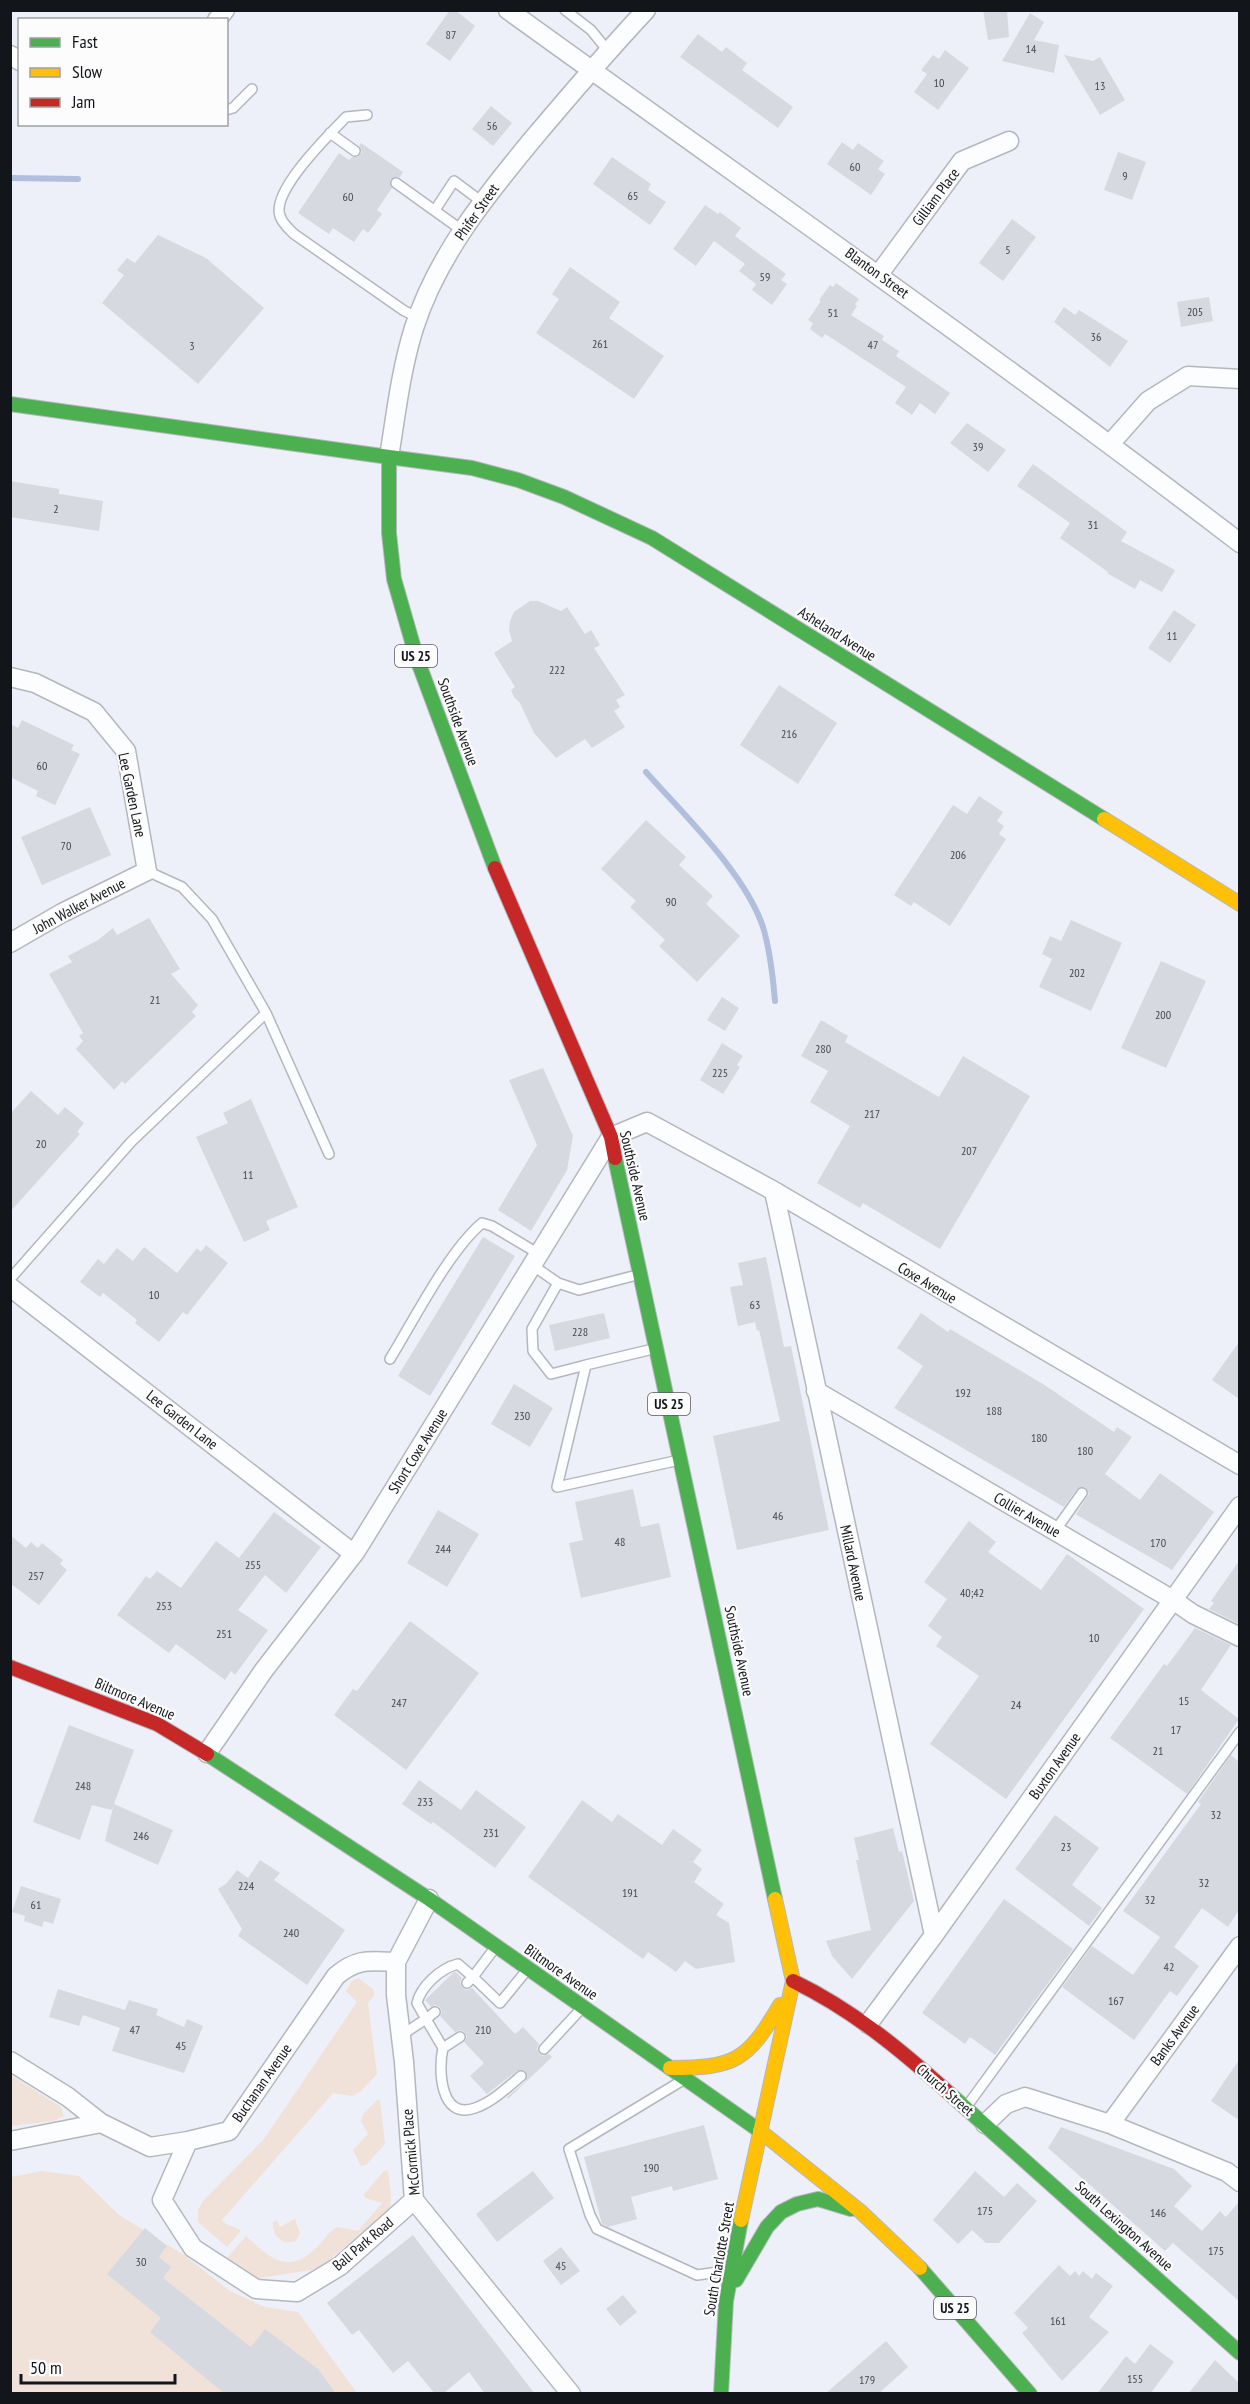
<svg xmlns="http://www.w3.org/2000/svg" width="1250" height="2404" font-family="'PT Sans Narrow',sans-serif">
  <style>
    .green { fill: #f0e2d8 }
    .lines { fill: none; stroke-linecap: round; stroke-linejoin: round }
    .stream { stroke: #b1bfdc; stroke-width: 6 }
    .building { fill: #d6d9e0 }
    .lane-casing { stroke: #b4b7bd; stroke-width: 12 }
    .street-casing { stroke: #b4b7bd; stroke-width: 21 }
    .fast-casing { stroke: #b4b7bd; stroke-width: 16 }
    .slow-casing { stroke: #b4b7bd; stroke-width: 16 }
    .jam-casing { stroke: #b4b7bd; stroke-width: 16 }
    .lane { stroke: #fcfdfe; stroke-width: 9 }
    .street { stroke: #fcfdfe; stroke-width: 18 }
    .fast { stroke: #4caf50; stroke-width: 14 }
    .slow { stroke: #ffc107; stroke-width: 14 }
    .jam { stroke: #c62828; stroke-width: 14 }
    .labels { text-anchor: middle; stroke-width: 4.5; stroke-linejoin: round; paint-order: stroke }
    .number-label { font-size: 12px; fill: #45484e }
    .shield { fill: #fcfcfc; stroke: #585a5e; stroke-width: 1.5 }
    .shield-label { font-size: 14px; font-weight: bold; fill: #12151a }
    .street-label { font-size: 15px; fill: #12151a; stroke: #fcfcfc }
  </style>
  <rect width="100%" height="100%" fill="#edf0f8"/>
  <!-- green -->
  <path class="green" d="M358,1978l15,11 1,7 -6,7 9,71 -16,17 -9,5 -19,-3 -111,127c5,7 13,5 19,11l-14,16 -29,-25v-12l5,-9 61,-62 93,-137 -11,-11 6,-10z
    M11,2075l50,32 3,9 -10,5 -43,5z
    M377,2100h3l5,44 -19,21 -5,1 -8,-16 15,-16 -7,-13 2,-7z
    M388,2170l3,26 -1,13 -67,56 -12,5 -52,8 -7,-2 -26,-17 20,-23c21,19 40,40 68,14 8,-7 14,-18 23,-23l21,4 24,-28 -17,-5 -1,-4 20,-23z
    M42,2171l37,5 40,39 65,40 46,36 35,16 33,5 59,81 -346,1v-217z
    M295,2219l5,14 -4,8c-14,5 -24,-5 -23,-19l4,-2 3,7z"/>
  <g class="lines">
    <!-- stream -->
    <path class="stream" d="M10,178l68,1
      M646,772c38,43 99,101 117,155 7,23 10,50 12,74"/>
  </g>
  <!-- building -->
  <path class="building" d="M450,10h5l20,16 -25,35 -24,-17z
    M983,10h24l2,27 -21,3z
    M1030,13l14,9 -10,18 25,5 -5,28 -52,-12z
    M698,34l24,18 4,-5 21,16 -5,7 51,37 -15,21 -98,-71z
    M945,50l24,18 -31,42 -24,-18 13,-18 -6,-4 12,-15 6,4z
    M1064,55l29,6 7,-4 25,43 -25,15z
    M491,106l21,17 -19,23 -21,-17z
    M842,142l11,8 5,-7 26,18 -6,8 7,5 -14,21 -44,-31z
    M361,143l42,29 -3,5h-6l-4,3 2,8 -15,22 5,4 -14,19 -5,-4 -9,13 -21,-14 -4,6 -31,-21 41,-60 10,7 3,-3h6l4,-5 -3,-6z
    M1118,152l28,10 -14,38 -28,-10z
    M612,157l39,27 -3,6 18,12 -16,23 -57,-41z
    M705,205l13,9 2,-2 21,16 -6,8 51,38 -5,6 6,4 -15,21 -20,-15 4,-6 -17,-13 6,-7 -31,-23 -18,25 -23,-17z
    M1012,219l24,18 -33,44 -24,-18z
    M158,235l48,23 58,50 -66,76 -96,-81 22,-28 -7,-5 10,-12 8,5z
    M570,267l50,35 -11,16 55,38 -30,43 -98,-66 23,-34 -7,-5z
    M836,283l23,16 -4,5 2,2 -6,9 33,21 -2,4 17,11 -3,5 54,37 -15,21 -15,-11 -8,12 -17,-12 11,-16 -73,-48 -8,-5 -3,4 -12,-9 3,-6 -5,-3 13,-19 -2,-1 11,-15 3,2z
    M1209,297l4,24 -32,6 -4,-25z
    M1064,307l11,8 4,-5 49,31 -18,26 -56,-45z
    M967,423l39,27 -18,22 -38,-29z
    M1033,464l94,68 -6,9 54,29 -13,22 -22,-12 -5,9 -28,-16 1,-1 -48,-34 10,-15 -53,-37z
    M10,481l49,8v5l44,7 -4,30 -89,-14z
    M530,601h8l23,10 6,-4 18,27 6,-4 9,15 -6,3 31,47 -9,5 4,7 -6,4 11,16 -33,21 -7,-9 -29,19 -22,-25 -14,-30 -6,-6 -3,-7 4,-3 -21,-34 18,-12 -3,-11 1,-9 4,-9z
    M1174,610l22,15 -26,38 -22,-15z
    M779,685l58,38 -39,61 -58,-39z
    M22,720l52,25 -3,5 9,4 -25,51 -19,-9 2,-5 -28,-14v-53l8,4z
    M979,796l24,16 -6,9 7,5 -5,8 7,5 -56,87 -36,-24 -3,4 -17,-11 59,-90 14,9z
    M90,807l21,48 -69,30 -21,-48z
    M646,820l40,37 -7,8 34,31 -7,8 34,32 -43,46 -38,-36 6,-6 -35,-33 6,-6 -35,-32z
    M149,918l31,51 -9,5 27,31 -6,7 4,4 -71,68 -3,-3 -8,9 -38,-41 7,-8 -4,-5 4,-3 -34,-59 23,-12 -4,-6 30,-16 15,-12 4,7z
    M1071,920l51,23 -31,68 -52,-24 13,-28 -10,-5 8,-18 11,5z
    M1161,961l45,20 -40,87 -45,-20z
    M722,997l17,11 -14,23 -18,-11z
    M821,1020l27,16 -3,6 94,55 24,-41 67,40 -90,153 -77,-46 -3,5 -43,-25 33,-57 -40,-24 18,-31 -27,-15z
    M722,1043l21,13 -6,9 3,2 -17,27 -23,-14z
    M543,1068l30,68 -6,34 -36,61 -33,-21 39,-65 -28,-65z
    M31,1091l27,24 7,-8 19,16 -7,9 3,2 -70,78v-98z
    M251,1099l47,108 -32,14 4,9 -26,12 -48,-105 32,-14 -5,-10z
    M483,1237l32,19 -85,140 -32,-20z
    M206,1245l22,18 -41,52 -4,-3 -24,30 -24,-19 2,-3 -34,-27 -3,4 -20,-15 18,-23 6,5 13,-16 16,13 11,-14 33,26 20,-25 4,4z
    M766,1257l18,90 7,-1 38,184 -92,20 -24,-114 67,-15 -21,-91 -2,1 -2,-9 -17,4 -8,-39 13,-2 -5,-22z
    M604,1313l6,25 -55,13 -6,-26z
    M921,1313l27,19 2,-3 93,55 71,48 3,-5 15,10 -27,37 35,26 20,-27 54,39 -42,58 -95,-55 -1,-1 13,-20 -4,-7 -8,2 -13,18 -170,-99 29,-42 -26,-18z
    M1239,1342v57l-27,-19z
    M514,1384l39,24 -23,39 -39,-23z
    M633,1489l8,38 18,-4 12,54 -90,21 -12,-55 14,-3 -8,-38z
    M438,1510l41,24 -32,53 -40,-24z
    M274,1512l47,35 -35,46 -21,-18 -27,35 30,20 -33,45 -4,-4 -6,9 -49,-36 -7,9 -52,-38 29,-39 4,3 7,-8 24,17 35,-47 23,17z
    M969,1521l27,21 -8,10 53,38 26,-36 77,55 -138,190 -76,-55 49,-68 -43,-30 6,-9 -14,-11 19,-27 -23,-17z
    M10,1535l16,13 5,-6 7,6 4,-5 21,17 -3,4 7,6 -28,35 -29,-22z
    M1239,1561v63l-30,-15 5,-6 -3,-2z
    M410,1621l69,52 -73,97 -72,-55 19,-26 4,2z
    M1195,1628l36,17 -30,45 38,29 -52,75 -77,-56 54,-74 3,2z
    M69,1725l65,25 -20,54 59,26 -15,35 -53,-24 8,-34 -2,3 -19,-5 -12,35 -47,-18z
    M1231,1755l8,7v148l-11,17 -26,-19 -28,39 25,19 -22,30 -7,-5 -36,49 -72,-53 30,-41 41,29 27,-38 -37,-26 78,-107 -3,-2z
    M419,1780l42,30 15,-20 50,37 -31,41 -62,-46 -2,2 -29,-20z
    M582,1800l30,22 6,-8 44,31 11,-16 29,21 -9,12 9,7 -8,13 30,22 -8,11 13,8 6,39 -39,7 -11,-8 -9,11 -28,-20 -5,7 -115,-82z
    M1055,1815l44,33 -27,37 30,23 -13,18 -74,-57z
    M893,1828l6,24 3,-1 12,50 -62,78 -20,-23 -6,-15 45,-11 -15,-70h3l-5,-22z
    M260,1860l20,13 -6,7 71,50 -38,55 -69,-49 4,-7 -24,-40 9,-6 10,-13 11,8z
    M21,1886l40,13 -8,25 -9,-3 -2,6 -18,-6 1,-5 -13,-4z
    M1004,1899l69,50 -78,106 -25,-18 -5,7 -43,-31z
    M454,1972h2l6,6 -2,4 2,5 4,3 6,-2 43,46 8,-7 16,17 -2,4 2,6 4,2 6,-2 3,3 -44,42 -1,-2 19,-16v-9l-3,-2 -6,1 -30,23 -17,-18 14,-13 -20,-21 3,-5 -2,-4 -5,-3 -5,2 -15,-16 2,-4 -2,-5 -5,-2 -4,2 -6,-7z
    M58,1989l67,21 4,-10 29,9 -2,6 28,12 3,-8 16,7 -19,47 -72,-22 8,-23 -37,-13 -4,11 -30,-9z
    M1239,2060v60l-28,-19z
    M704,2125l14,54 -45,12 -1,-5 -41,11 6,22 -29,8 -6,-3 -18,-67z
    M1061,2127l113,42 18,17 -18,20 28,25 18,-20 6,6 13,-15v99l-66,-58 -8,8 -117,-103z
    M533,2171l21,27 -57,44 -21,-28z
    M975,2171l29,26 13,-14 20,18 -38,42h-13l-14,-13 -14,14 -25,-24z
    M145,2228l22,18 -8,11 12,10 -8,11 88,69 14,-18 53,40 18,25h-111l-75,-62 11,-14 -54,-44z
    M413,2235l24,32 98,127h-50l-16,-22 -26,22h-8l-27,-33 -15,12 -34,-43 -7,5 -25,-32z
    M561,2247l19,24 -19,14 -18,-24z
    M1059,2265l11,11 5,-5 4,5 4,-5 9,8 4,-6 17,13 -24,31 20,15 -47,49 -40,-48 6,-5 -14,-15z
    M623,2295l14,17 -17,14 -14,-17z
    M886,2341l22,26 -30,27h-53z
    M1150,2344l24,18 -24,32h-53l29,-38 9,8z
    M1215,2360l24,23v11h-51z"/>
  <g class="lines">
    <!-- lane casing -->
    <g class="lane-casing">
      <path id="lane" d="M565,10l26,20 17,21
        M226,110l7,-2 19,-19
        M367,115l-21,2c-17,18 -75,74 -66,99 2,7 8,12 14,18l109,76 15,8
        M330,133l25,18
        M396,183l67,48
        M435,210l19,-29 28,21
        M147,871l35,16 30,32 54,94 63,141
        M532,1265l26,18 -26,46 1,22 18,23 35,-9
        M10,1279l121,-137 135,-129
        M558,1283l21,7 58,-15
        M653,1349l-67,16 -29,122 118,-26
        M390,1359c24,-39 58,-107 92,-136l10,3 47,28
        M1055,1531l27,-38
        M494,1949l-21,28 27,26 27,-33
        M435,2012l-9,7 17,29 17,-11
        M400,2036l26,-17 -9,-16c4,-17 24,-35 41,-39l15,13 -6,6
        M443,2048c-5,21 -3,73 32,60 17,-6 32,-20 46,-32
        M544,2049l37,-40
        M683,2080l-114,69 21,66 7,14 100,46 29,-4
        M967,2106l273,-374"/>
    </g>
    <!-- street casing -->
    <g class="street-casing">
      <path id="street" d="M508,10c245,177 492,349 732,533
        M217,20l8,-10
        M10,55l10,6
        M879,274l83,-113 47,-20
        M1110,444l38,-43 40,-25 52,3
        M389,457c7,-43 12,-88 25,-129 23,-72 71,-131 118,-188 37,-44 75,-88 114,-130
        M10,677l25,6 59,29 32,39 21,120 -85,42 -52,30
        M774,1191l160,744
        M10,1287l344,267
        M816,1391l357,209 20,14 47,23
        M207,1753l57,-83 92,-119 255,-414 36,-15 127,69 466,274
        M429,1899l-33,63v33l8,67 10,138 157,194
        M868,2024l66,-89 306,-429
        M10,2061l58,36 33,26 49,24 38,-6 41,-10 107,-155c21,-18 34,-15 60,-14
        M985,2124l21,-20 19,-7 85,27 117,48 13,10
        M1110,2124l130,-178
        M10,2141l91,-18
        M188,2141l-26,59 31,48 63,41 41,3 43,-26 74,-66"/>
    </g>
    <!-- fast casing -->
    <g class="fast-casing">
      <path id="fast" d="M10,404l379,53v76l5,46 23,80 78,209
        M389,457l83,11 46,12 46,17 88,41 452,281
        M615,1158l160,741
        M207,1754l222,145 331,232
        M950,2094l290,259
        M920,2268l110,126
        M736,2280l31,-53 14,-15 16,-8 21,-5 33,10
        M721,2394l5,-93 15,-81"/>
    </g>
    <!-- slow casing -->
    <g class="slow-casing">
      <path id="slow" d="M1104,819l136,85
        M670,2068c65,0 77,-7 110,-63
        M760,2131l101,81 59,56
        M741,2220l52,-239 -18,-82"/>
    </g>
    <!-- jam casing -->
    <g class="jam-casing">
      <path id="jam" d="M495,868l116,269 4,21
        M10,1667l147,57 50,30
        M793,1981c60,29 108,69 157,113"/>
    </g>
    <!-- lane -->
    <use href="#lane" class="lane"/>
    <!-- street -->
    <use href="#street" class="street"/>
    <!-- fast -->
    <use href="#fast" class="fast"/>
    <!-- slow -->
    <use href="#slow" class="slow"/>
    <!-- jam -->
    <use href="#jam" class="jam"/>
  </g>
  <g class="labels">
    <!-- number labels -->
    <g class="number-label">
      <text x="451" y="39">87</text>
      <text x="1031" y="53">14</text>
      <text x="939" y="87">10</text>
      <text x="1100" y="90">13</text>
      <text x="492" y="130">56</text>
      <text x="855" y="171">60</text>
      <text x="1125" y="180">9</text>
      <text x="633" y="200">65</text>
      <text x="348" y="201">60</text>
      <text x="1008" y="254">5</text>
      <text x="765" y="281">59</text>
      <text x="1195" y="316">205</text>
      <text x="833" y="317">51</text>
      <text x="1096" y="341">36</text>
      <text x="600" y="348">261</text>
      <text x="873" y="349">47</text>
      <text x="192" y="350">3</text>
      <text x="978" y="451">39</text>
      <text x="56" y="513">2</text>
      <text x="1093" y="529">31</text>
      <text x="1172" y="640">11</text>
      <text x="557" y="674">222</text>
      <text x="789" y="738">216</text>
      <text x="42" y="770">60</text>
      <text x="66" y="850">70</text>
      <text x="958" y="859">206</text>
      <text x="671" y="906">90</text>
      <text x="1077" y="977">202</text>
      <text x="155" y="1004">21</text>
      <text x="1163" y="1019">200</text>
      <text x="823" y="1053">280</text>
      <text x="720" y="1077">225</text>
      <text x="872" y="1118">217</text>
      <text x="41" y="1148">20</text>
      <text x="969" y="1155">207</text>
      <text x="248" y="1179">11</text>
      <text x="154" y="1299">10</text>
      <text x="755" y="1309">63</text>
      <text x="580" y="1336">228</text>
      <text x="963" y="1397">192</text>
      <text x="994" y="1415">188</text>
      <text x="522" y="1420">230</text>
      <text x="1039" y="1442">180</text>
      <text x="1085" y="1455">180</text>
      <text x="778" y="1520">46</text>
      <text x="620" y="1546">48</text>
      <text x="1158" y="1547">170</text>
      <text x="443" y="1553">244</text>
      <text x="253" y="1569">255</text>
      <text x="36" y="1580">257</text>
      <text x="972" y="1597">40;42</text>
      <text x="164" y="1610">253</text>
      <text x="224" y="1638">251</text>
      <text x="1094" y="1642">10</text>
      <text x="1184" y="1705">15</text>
      <text x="399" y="1707">247</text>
      <text x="1016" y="1709">24</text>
      <text x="1176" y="1734">17</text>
      <text x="1158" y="1755">21</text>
      <text x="83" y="1790">248</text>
      <text x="425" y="1806">233</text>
      <text x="1216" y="1819">32</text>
      <text x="491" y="1837">231</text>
      <text x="141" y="1840">246</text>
      <text x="1066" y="1851">23</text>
      <text x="1204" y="1887">32</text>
      <text x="246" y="1890">224</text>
      <text x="630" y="1897">191</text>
      <text x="1150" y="1904">32</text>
      <text x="36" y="1909">61</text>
      <text x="291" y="1937">240</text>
      <text x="1169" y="1971">42</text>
      <text x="1116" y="2005">167</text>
      <text x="135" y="2034">47</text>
      <text x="483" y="2034">210</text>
      <text x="181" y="2050">45</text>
      <text x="651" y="2172">190</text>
      <text x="985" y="2215">175</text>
      <text x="1158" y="2217">146</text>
      <text x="1216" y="2255">175</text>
      <text x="141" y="2266">30</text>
      <text x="561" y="2270">45</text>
      <text x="1058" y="2325">161</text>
      <text x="1135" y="2383">155</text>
      <text x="867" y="2384">179</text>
    </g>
    <!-- shield labels -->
    <g class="shield">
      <rect x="395" y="645" width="42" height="22" rx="4.5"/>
      <rect x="648" y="1393" width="42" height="22" rx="4.5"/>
      <rect x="934" y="2297" width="42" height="22" rx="4.5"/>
    </g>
    <g class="shield-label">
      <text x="416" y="661">US 25</text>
      <text x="669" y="1409">US 25</text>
      <text x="955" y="2313">US 25</text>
    </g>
    <!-- street labels -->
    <g class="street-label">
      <text transform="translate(936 197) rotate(-53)" y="5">Gilliam Place</text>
      <text transform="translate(477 212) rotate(-55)" y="5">Phifer Street</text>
      <text transform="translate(877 273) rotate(36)" y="5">Blanton Street</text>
      <text transform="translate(837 634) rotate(32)" y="5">Asheland Avenue</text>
      <text transform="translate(458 722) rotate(70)" y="5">Southside Avenue</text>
      <text transform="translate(132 795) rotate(78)" y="5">Lee Garden Lane</text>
      <text transform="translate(79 906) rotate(-28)" y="5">John Walker Avenue</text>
      <text transform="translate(635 1176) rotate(77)" y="5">Southside Avenue</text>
      <text transform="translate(927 1283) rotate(31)" y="5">Coxe Avenue</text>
      <text transform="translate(182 1420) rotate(38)" y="5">Lee Garden Lane</text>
      <text transform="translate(418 1451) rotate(-58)" y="5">Short Coxe Avenue</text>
      <text transform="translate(1027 1515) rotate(30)" y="5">Collier Avenue</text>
      <text transform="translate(853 1563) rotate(78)" y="5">Millard Avenue</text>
      <text transform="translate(739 1651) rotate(78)" y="5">Southside Avenue</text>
      <text transform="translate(135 1699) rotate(23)" y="5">Biltmore Avenue</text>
      <text transform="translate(1055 1766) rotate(-55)" y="5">Buxton Avenue</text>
      <text transform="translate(561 1972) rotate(35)" y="5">Biltmore Avenue</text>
      <text transform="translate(1175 2035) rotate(-54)" y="5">Banks Avenue</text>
      <text transform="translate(262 2083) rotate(-55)" y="5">Buchanan Avenue</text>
      <text transform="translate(945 2090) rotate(41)" y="5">Church Street</text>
      <text transform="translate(411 2152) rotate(-95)" y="5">McCormick Place</text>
      <text transform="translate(1124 2226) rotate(42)" y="5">South Lexington Avenue</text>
      <text transform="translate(363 2244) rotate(-40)" y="5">Ball Park Road</text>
      <text transform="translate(719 2259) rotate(-80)" y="5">South Charlotte Street</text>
    </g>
  </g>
  <!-- border -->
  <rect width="1250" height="2404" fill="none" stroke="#12151a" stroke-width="24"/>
  <!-- legend -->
  <rect x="18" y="18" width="210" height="108" fill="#fcfcfc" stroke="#9ea0a2" stroke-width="1.5"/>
  <rect x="30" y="38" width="30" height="9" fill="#4caf50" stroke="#9ea0a2" stroke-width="1.5"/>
  <text x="72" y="48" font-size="18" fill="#12151a">Fast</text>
  <rect x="30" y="68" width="30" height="9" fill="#ffc107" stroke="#9ea0a2" stroke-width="1.5"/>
  <text x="72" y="78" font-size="18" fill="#12151a">Slow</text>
  <rect x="30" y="98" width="30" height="9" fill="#c62828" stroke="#9ea0a2" stroke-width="1.5"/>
  <text x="72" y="108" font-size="18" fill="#12151a">Jam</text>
  <!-- scale -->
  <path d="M21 2374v9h154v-9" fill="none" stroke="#12151a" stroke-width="3"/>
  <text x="30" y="2374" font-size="18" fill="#12151a" stroke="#fcfcfc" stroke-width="4.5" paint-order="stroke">50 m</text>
</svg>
